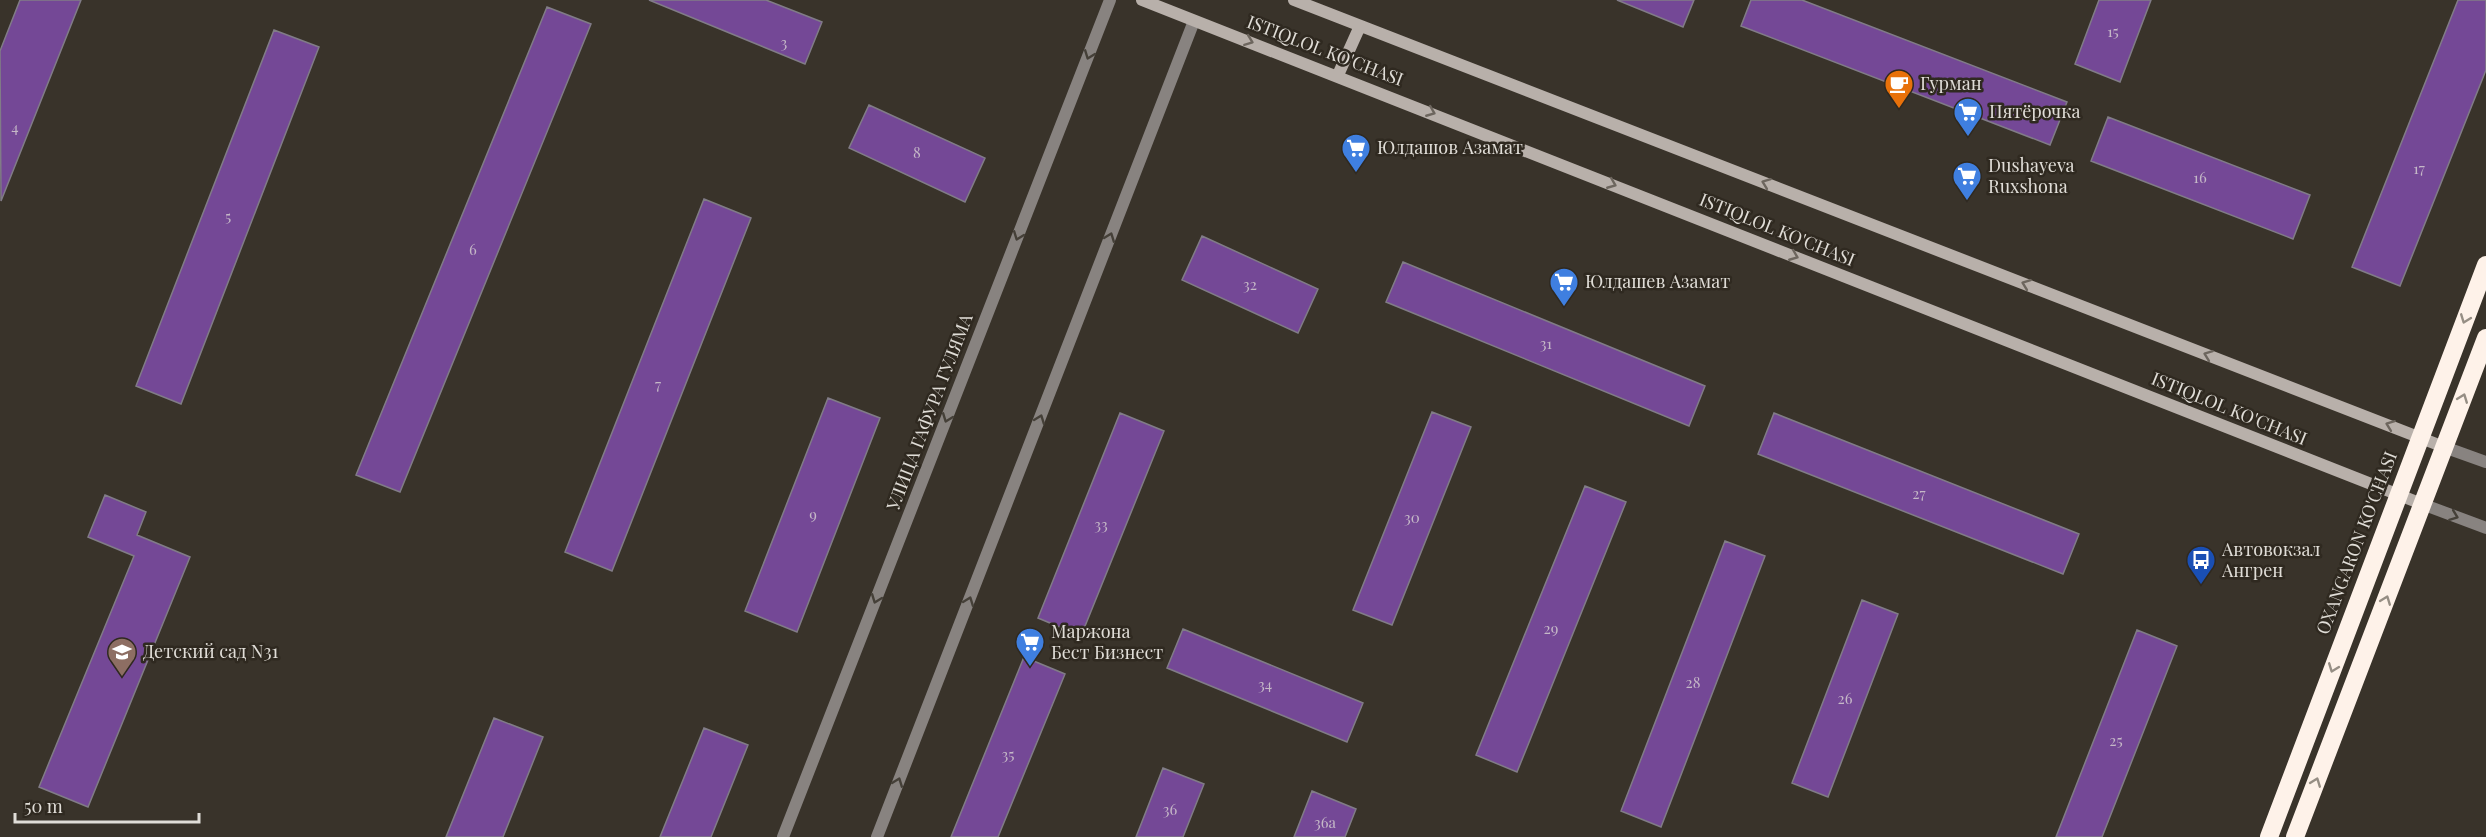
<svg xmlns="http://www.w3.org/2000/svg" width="2486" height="837" font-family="'Playfair Display',serif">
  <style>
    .building { fill: #744896; stroke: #817c87; stroke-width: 1.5 }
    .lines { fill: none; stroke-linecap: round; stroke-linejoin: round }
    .street { stroke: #888380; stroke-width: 12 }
    .secondary { stroke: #b8b0aa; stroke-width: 12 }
    .highway { stroke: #fef2e9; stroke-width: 18 }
    .oneway { stroke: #6d665e }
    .oneway2 { stroke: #454038 }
    .oneway3 { stroke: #968e84 }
    .labels { text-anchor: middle; stroke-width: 5; stroke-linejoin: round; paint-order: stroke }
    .number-label { font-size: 15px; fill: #c5b8c7 }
    .street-label { font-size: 18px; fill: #e0ddd7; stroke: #2f2920 }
    .poi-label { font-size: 18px; fill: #e0ddd7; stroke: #2f2920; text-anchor: start }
  </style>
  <rect width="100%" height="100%" fill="#39332a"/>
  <!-- building -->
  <path class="building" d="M20,0h61l-80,201 -1,-150z
    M649,0h117l56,22 -17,42z
    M1617,0h77l-11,27z
    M1751,0h51l265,102 -17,43 -309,-119z
    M2099,0h52l-31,82 -45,-18z
    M2458,0h28v70l-86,216 -48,-19z
    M547,7l44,17 -191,468 -44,-17z
    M274,30l45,17 -138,357 -45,-18z
    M869,105l116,53 -20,44 -116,-54z
    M2108,117l202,78 -17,44 -202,-78z
    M704,199l47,19 -139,353 -47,-19z
    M1202,236l116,53 -20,44 -116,-53z
    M1403,262l302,124 -16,40 -303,-124z
    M828,398l52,20 -83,214 -52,-21z
    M1432,412l39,15 -79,198 -39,-15z
    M1120,413l44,18 -83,205 -43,-18z
    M1774,413l305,121 -16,40 -305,-120z
    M1585,486l41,16 -109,270 -41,-17z
    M105,495l41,17 -9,23 53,22 -102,250 -49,-20 95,-231 -46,-19z
    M1725,541l40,15 -104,271 -40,-16z
    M1862,600l36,14 -70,183 -36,-14z
    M1183,629l180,74 -16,39 -180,-74z
    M2137,630l40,16 -75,191h-46z
    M1024,657l41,17 -67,163h-47z
    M494,718l49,19 -40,100h-57z
    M704,728l44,17 -37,92h-51z
    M1163,768l41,16 -21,53h-47z
    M1312,791l44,18 -11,28h-51z"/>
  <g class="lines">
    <!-- street -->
    <path class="street" d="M2444,447l42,15
      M2422,504l64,24
      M783,837l327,-837
      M877,837l317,-816"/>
    <!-- secondary -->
    <path class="secondary" d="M1142,0l1280,504
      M1294,0l1150,447
      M1338,75l22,-49"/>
    <!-- highway -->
    <path class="highway" d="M2269,837l217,-572
      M2295,837l191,-499"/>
  </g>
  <!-- one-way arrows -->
  <defs><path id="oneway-chevron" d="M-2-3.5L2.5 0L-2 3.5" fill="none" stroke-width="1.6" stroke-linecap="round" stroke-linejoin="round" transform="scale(1.5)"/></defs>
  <g class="oneway">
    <use href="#oneway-chevron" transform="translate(1249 41) rotate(21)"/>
    <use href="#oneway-chevron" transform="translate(1431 112) rotate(22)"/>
    <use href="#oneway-chevron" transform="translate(1766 183) rotate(-159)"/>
    <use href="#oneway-chevron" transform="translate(1612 184) rotate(22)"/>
    <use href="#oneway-chevron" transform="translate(1794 256) rotate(22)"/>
    <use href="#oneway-chevron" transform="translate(2026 284) rotate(-159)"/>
    <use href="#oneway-chevron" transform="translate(2208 355) rotate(-159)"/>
    <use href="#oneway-chevron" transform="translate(2390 425) rotate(-159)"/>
  </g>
  <g class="oneway2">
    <use href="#oneway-chevron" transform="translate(1089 55) rotate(111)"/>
    <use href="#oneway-chevron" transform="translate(1018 236) rotate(111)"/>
    <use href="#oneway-chevron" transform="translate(1110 237) rotate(-69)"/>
    <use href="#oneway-chevron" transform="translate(947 418) rotate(111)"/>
    <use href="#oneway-chevron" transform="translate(1040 419) rotate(-69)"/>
    <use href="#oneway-chevron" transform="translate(2454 516) rotate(21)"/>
    <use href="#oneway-chevron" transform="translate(876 599) rotate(111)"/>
    <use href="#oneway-chevron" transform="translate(969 601) rotate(-69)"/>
    <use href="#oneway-chevron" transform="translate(898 782) rotate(-69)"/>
  </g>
  <g class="oneway3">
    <use href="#oneway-chevron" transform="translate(2465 319) rotate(111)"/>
    <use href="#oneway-chevron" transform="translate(2463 398) rotate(-69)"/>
    <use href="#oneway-chevron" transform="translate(2386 600) rotate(-69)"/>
    <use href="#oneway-chevron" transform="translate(2333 668) rotate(111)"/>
    <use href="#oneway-chevron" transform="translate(2316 782) rotate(-69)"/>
  </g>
  <!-- icons -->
  <defs>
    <g id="cafe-pin" transform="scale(1.5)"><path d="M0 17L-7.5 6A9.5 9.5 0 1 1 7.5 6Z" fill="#e8710a" stroke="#2f2920"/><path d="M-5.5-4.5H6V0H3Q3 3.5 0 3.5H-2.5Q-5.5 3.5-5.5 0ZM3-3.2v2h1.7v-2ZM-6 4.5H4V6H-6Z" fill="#fff"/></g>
    <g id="supermarket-pin" transform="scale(1.5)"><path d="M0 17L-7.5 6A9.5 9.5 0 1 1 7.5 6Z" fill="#3f7fe0" stroke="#2f2920"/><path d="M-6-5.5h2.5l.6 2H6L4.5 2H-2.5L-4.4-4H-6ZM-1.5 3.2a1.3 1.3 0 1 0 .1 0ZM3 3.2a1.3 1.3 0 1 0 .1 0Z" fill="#fff"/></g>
    <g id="bus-pin" transform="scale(1.5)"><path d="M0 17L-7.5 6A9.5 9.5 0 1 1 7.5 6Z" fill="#1a4fb4" stroke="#2f2920"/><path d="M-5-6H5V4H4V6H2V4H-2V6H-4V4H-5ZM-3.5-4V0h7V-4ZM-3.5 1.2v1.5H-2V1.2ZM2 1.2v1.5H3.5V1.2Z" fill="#fff"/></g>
    <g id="school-pin" transform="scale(1.5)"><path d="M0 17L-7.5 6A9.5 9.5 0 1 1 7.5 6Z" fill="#8d6e63" stroke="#2f2920"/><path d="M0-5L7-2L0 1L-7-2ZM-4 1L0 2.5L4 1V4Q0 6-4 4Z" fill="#fff"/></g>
  </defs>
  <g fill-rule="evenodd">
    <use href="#cafe-pin" x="1899" y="84"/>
    <use href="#supermarket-pin" x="1968" y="112"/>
    <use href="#supermarket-pin" x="1356" y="148"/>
    <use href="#supermarket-pin" x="1967" y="176"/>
    <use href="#supermarket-pin" x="1564" y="282"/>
    <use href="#bus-pin" x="2201" y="560"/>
    <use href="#supermarket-pin" x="1030" y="642"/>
    <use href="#school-pin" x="122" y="652"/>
  </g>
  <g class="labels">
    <!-- number labels -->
    <g class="number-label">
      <text x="2113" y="37">15</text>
      <text x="784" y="48">3</text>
      <text x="15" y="133">4</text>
      <text x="917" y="158">8</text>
      <text x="2419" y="174">17</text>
      <text x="2200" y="183">16</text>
      <text x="228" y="222">5</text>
      <text x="473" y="255">6</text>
      <text x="1250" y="290">32</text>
      <text x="1546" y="349">31</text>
      <text x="658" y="390">7</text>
      <text x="1919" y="499">27</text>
      <text x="813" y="520">9</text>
      <text x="1412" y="523">30</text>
      <text x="1101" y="530">33</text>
      <text x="1551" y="634">29</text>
      <text x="1693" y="688">28</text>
      <text x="1265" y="690">34</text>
      <text x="1845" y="704">26</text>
      <text x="2116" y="746">25</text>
      <text x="1008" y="760">35</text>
      <text x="1170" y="815">36</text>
      <text x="1325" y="828">36а</text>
    </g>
    <!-- street labels -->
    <g class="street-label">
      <text transform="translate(1325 51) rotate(21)" y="6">ISTIQLOL KO'CHASI</text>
      <text transform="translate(1777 230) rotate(22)" y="6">ISTIQLOL KO'CHASI</text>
      <text transform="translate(2229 409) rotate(22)" y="6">ISTIQLOL KO'CHASI</text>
      <text transform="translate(930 412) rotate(-69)" y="6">УЛИЦА ГАФУРА ГУЛЯМА</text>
      <text transform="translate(2357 543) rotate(-69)" y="6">OXANGARON KO'CHASI</text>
    </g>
    <!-- poi labels -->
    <g class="poi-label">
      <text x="1920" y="90">Гурман</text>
      <text x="1989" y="118">Пятёрочка</text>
      <text x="1377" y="154">Юлдашов Азамат</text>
      <text x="1988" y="172">Dushayeva<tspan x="1988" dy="21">Ruxshona</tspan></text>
      <text x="1585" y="288">Юлдашев Азамат</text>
      <text x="2222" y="556">Автовокзал<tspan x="2222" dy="21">Ангрен</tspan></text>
      <text x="1051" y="638">Маржона<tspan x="1051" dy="21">Бест Бизнест</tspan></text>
      <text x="143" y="658">Детский сад N31</text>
    </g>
  </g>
  <!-- scale -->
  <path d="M15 813v9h184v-9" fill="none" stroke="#e0ddd7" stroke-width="3"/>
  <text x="24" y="813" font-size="18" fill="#e0ddd7" stroke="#2f2920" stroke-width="4.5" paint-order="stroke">50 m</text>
</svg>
